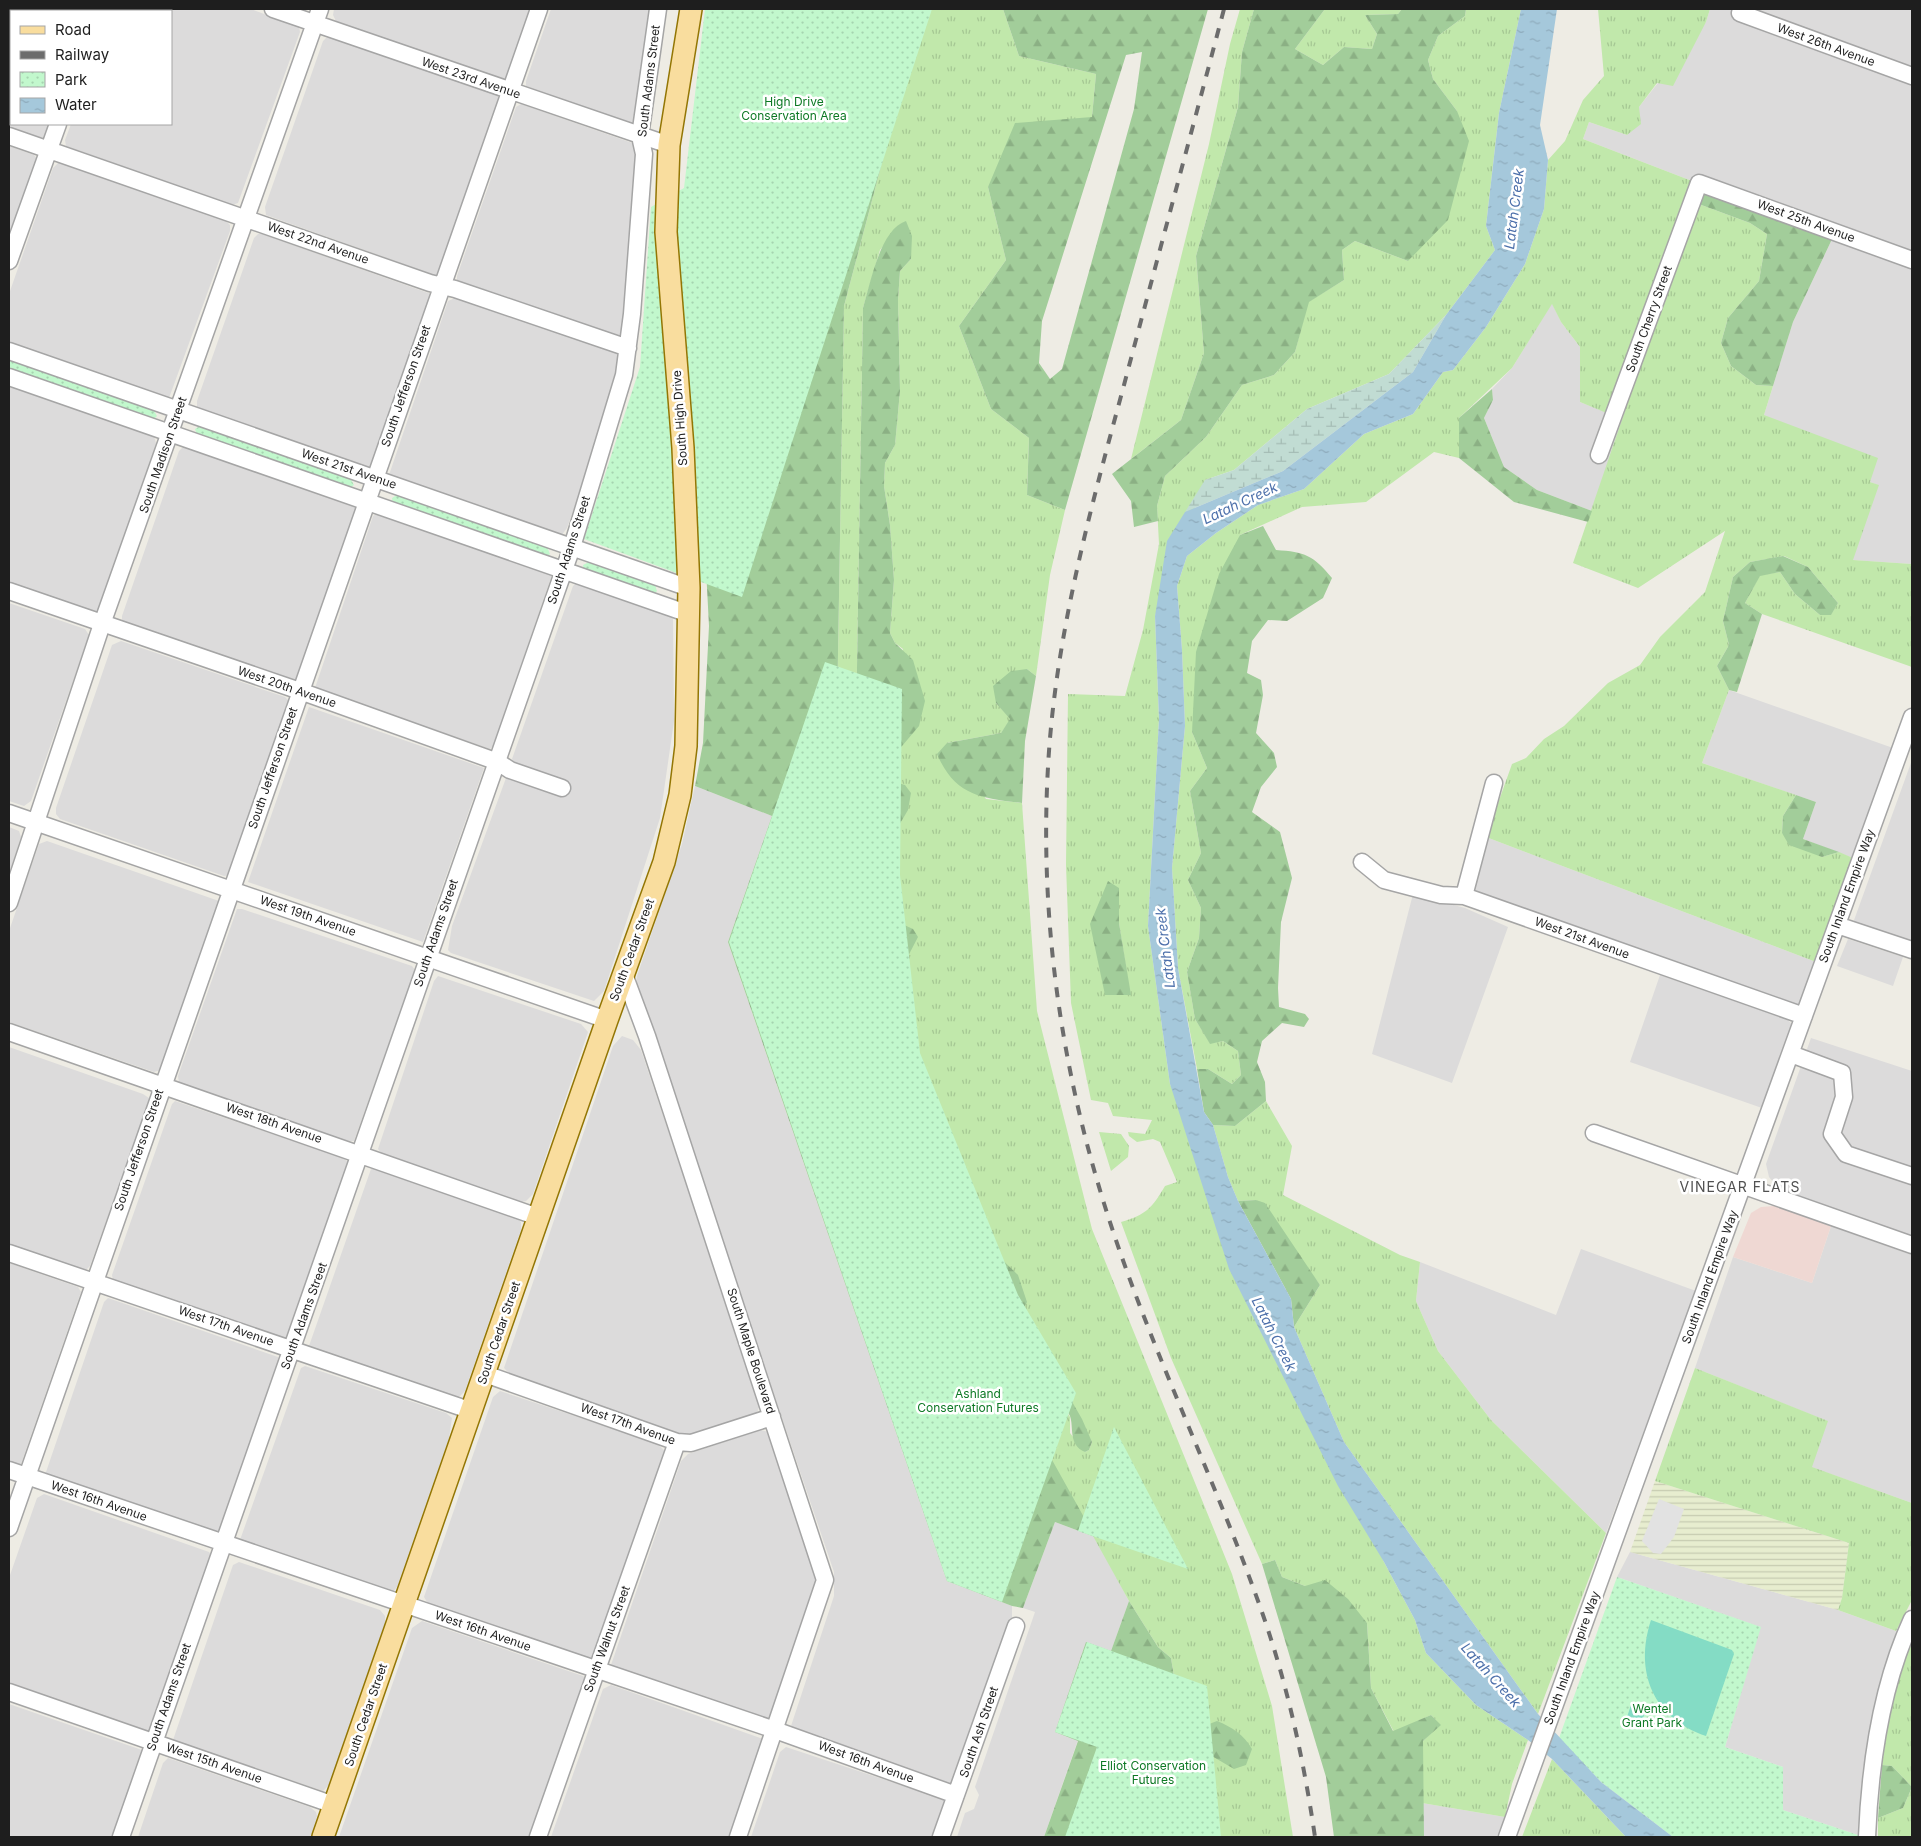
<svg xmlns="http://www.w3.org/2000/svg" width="1921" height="1846" font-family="Inter,sans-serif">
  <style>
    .residential { fill: #dcdbdb }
    .commercial { fill: #efd8d3 }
    .farmland { fill: url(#farmland-rules) }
    .grass { fill: url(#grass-tufts); fill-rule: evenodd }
    .forest { fill: url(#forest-firs); fill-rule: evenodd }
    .wetland { fill: url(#wetland-marsh) }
    .park { fill: url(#park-dots) }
    .pitch { fill: #84dcc5 }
    .parking { fill: #e2e2e2 }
    .water { fill: url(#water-ripples) }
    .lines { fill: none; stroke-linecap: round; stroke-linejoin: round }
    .minor-casing { stroke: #a5a5a5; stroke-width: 19 }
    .major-casing { stroke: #937604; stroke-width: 24 }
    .minor { stroke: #fff; stroke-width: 16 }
    .major { stroke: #f9dd9e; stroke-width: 21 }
    .rail { stroke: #6c6c6c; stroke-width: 4; stroke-dasharray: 10 10; stroke-linecap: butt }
    .labels { text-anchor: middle; stroke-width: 5; stroke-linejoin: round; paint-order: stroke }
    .street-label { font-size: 12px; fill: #1e1e1e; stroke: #fff }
    .park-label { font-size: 12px; fill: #0e7925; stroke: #fff }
    .water-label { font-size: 14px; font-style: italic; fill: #4d70ab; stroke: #fff }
    .neighbourhood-label { font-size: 14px; letter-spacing: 1px; fill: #515151; stroke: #fff }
  </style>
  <defs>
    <pattern id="farmland-rules" width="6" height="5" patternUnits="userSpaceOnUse" patternTransform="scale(1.25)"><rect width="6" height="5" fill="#e7edcf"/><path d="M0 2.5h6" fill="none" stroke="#c6cbb1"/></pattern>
    <pattern id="grass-tufts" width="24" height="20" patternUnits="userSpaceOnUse" patternTransform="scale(1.25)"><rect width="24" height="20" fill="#c1e8ab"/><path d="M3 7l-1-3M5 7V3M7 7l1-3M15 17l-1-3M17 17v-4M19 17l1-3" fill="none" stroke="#a5c793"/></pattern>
    <pattern id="forest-firs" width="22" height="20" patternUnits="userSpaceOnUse" patternTransform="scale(1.25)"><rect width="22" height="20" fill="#a2cd9a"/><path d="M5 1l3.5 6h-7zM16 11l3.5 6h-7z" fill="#8bb084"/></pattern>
    <pattern id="wetland-marsh" width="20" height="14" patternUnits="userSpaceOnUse" patternTransform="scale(1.25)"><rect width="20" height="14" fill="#c1dcd3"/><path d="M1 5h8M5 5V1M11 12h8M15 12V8" fill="none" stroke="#a5bcb5"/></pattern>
    <pattern id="park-dots" width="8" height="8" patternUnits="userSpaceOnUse" patternTransform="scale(1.25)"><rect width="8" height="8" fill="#c2f8cd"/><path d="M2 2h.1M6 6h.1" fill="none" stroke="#a6d4b0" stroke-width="1.8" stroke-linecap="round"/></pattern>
    <pattern id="water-ripples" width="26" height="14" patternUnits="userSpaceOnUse" patternTransform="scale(1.25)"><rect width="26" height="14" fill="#a5c8db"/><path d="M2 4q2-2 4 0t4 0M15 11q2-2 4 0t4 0" fill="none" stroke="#8eabbc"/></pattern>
  </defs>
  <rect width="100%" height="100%" fill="#eeece4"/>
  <!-- residential -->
  <path class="residential" d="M9,9h84l-1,2h-81v113h41l-9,14 -34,-10z
    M112,9h139l48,18 1,5 -62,171 -6,2 -166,-59 -1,-6 6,-16h100v-113h-60z
    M334,9h200l-28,71h-2l-168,-59 -3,-6z
    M551,9h104l-18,112 -9,3 -102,-38v-5z
    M1710,9h202v244l-220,-72 -109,-42 6,-17 38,13 12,-28 67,-85z
    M332,37l166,58 3,4 -64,177 -171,-61 -1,-8 58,-166 3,-3z
    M521,104l117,41 -15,188 -4,3 -162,-56v-4l59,-169z
    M9,146l25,9 4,5 -29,87z
    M58,163h7l161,58 4,4v6l-61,167 -4,1 -156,-54v-51l44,-126z
    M258,234h4l169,60 -60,173 -3,2 -171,-60v-8l57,-163z
    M1833,237l79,30v297l-60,-4 26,-75 -8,-3 -106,-67 29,-93z
    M455,298l161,55 4,4 -3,31 -50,140 -6,8 -172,-61 59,-174z
    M1552,303l9,19 19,25v55l43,17 -31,92 -55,-21 -33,-23 -20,-49 9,-18 -1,-11 20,-21z
    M9,384l142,50 4,5 1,5 -57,165 -5,4 -85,-28z
    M183,447l174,60 -60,175 -175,-60v-6l57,-165z
    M378,513l174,62 -59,171 -3,3 -175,-61 58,-172z
    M576,583l94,32 3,4 1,102 -14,97 -56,173 -10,10 -143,-48 -3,-3 4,-24 54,-148 9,-13 -3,-6 61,-173z
    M9,603l76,26 4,6 -58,166 -7,5 -15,-5z
    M121,641l164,56 4,4 -59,174 -6,1 -164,-57 -4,-5v-6l56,-163z
    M1729,690l164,58 -40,110 -50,-19 13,-37 -114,-39z
    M309,707l175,61 -61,174 -175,-60z
    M1912,760v183l-59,-20z
    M695,786l77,30 -44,126 219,639 65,25v18l-60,160 -160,-55 -1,-3 43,-130v-24l-198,-586 1,-10 45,-132z
    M9,827l10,4 2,6 -12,37z
    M1486,837l330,125 -15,39 -4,4 -315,-108 -8,-9z
    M47,841l172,60 -58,169 -7,2 -145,-50v-91l30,-87z
    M1413,894l52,14 43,19 -56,156 -80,-29z
    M237,909h5l170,57 3,4 -61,171h-9l-166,-58 -1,-7z
    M1848,939l55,18 -10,29 -56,-20z
    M1660,975l126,44 5,4 1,3 -30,82 -132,-46z
    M438,976l143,48 7,8 -55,162 -7,7 -5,1 -139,-48 -4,-5 56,-168z
    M622,1036l11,4 8,10 119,354 -3,9 -62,22h-11l-173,-60 -7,-7 109,-322z
    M1811,1038l101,33v170l-115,-41 -19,-12 -9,-11 -3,-13z
    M9,1047l134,47 6,4v4l-59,164 -4,4 -77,-26z
    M175,1101l168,57 5,4 -61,176 -3,2 -171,-60 -1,-5 60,-171z
    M371,1169h5l139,48 6,5v8l-56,161 -5,5 -4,2 -147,-52z
    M1831,1226l81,29v248l-101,-36 16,-46 -132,-53 38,-111 79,26z
    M1581,1249l115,42 -90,242 -115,-113 -53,-69 -22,-50 4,-39 136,53z
    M9,1263l69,24 3,5 -61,175 -11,-2z
    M108,1298l170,59 1,3 -60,174 -174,-59 59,-173z
    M305,1366l141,47 6,5 -3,20 -52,149 -5,6 -152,-53 61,-172z
    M500,1391l156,52 8,7v4l-72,207 -163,-56 -5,-8 69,-200z
    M761,1430l7,2 51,155 -50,134 -156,-53 -2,-3 70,-204 7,-7z
    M44,1494l165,58 2,3 -61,177 -2,1 -139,-48v-107l28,-80z
    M1055,1522l40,15 34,64 -18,50 -25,-8 -31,89 23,8 -34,97h-87l8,-24 9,-4 5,-14 -4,-8 60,-175 -12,-4z
    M1630,1552l208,58 58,21 -33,138 -5,66 -75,-25v-43l-58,-20 35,-120 -143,-50z
    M239,1562l141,48 5,6v7l-56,162 -6,6 -150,-51 60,-175z
    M422,1621l161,55 4,4 -54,157h-194l73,-209z
    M611,1685l152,54 -30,98h-182l52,-148z
    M9,1704l133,46 -28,87h-105z
    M786,1747l157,52 5,4 -8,34h-189l29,-85z
    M168,1758l142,49 6,5 1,4 -6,21h-173l25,-74z
    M1422,1803l83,14 -8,20h-73z"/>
  <!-- commercial -->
  <path class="commercial" d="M1774,1206l57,20 -19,57 -79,-26 18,-44 10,-6z"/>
  <!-- farmland -->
  <path class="farmland" d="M1655,1481l194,62 -7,55 -4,12 -208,-58z"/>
  <!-- grass -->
  <path class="grass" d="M927,9h76l16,47 77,18 -4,43 -104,70 18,73 -47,66 32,83 38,29 -2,57 38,15 -15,65 -14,101 -9,-7 -31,34 15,16 -10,14 -54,10 39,56 36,4 15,208 55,218 140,345 40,132 21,131h-93l-29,-179 -13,-11 -29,-46 -298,-538 13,-757 69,-260zM902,223l9,36 -11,12 -2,29 2,91 -5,54 -10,18 -1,23 6,39 4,55 -4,53 5,10 8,6 -24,129 23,146 -48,-77 9,-539 17,-58zM983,1241l109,201 -3,8 -4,2 -15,-19v-16l-14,-22z
    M1240,9h14l-12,43 -4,55 -42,149 8,97 -23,67 -50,39 78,-315 21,-100z
    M1325,9h77l-4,5 -33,1 12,19 -5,15 -28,-2 -21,18 -28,-16z
    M1466,9h55l-22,104 -13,113 9,24 -49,65 -57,59 -82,35 -73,61 -29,10 -50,136 4,103 -11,207 22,158 214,478 31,58 11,33 50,52 52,35 -16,44 -7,33 -83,-14 1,-62 17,-16 -9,-10 -37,17 -23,-44 -4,-65 -62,-37 -23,-9 -7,-17 -13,4 -91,-206 -50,-136c25,-7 31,-14 44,-36l12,-4 -17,-40 -7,-3 -16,3 -8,-6 -1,-4 17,2 7,-14 -39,-4 -5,-13 -17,-3 -20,-97 -5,-138 2,-171 57,2 18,-66 16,-86 -2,-38 8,-30 41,-39 36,-52 32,-10 21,-23 13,-50 36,-22 -2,-30 13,-9 53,20 49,-150 -24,-32 -5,-19 10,-24 27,-20zM1119,888v35l11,71 -25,1z
    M1598,9h112l-4,13 -33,64 -16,-3 -18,24 2,17 -14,11 -38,-13 -6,17 109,42 -83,233 -29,-12v-55l-19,-25 -9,-18 -40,64 -53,50v40l-25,-6 -68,50 -64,5 -62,28 -48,197 15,36 -17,23 11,62 -13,27 13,28 -2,30 -12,34 8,47 15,24 13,-2 15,10 3,24 -9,9 -24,-15h-11l-19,-101 -6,-100 13,-142 -3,-76 -5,-64 10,-30 29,-23 42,-28 46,-16 60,-55 49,-20 30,-42 10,-2 33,-43 39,-63 19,-55 4,-49 17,-19 18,-41 21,-24z
    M1696,203l54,20 17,11 -8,47 -31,37 -7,25 10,23 25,19 17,1 -9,29 114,43 -8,24 9,3 -26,75 59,4v103l-150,-53 -17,-11 15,-28 20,-3 15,22 25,21 11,-1 7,-11 -30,-36 -24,-11 -34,6 -17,15 -10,44 6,24 -12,21 12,24 -27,73 94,32 -13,21 -1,17 40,24 17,-5 14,6 -37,104 -330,-125 26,-73 14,-6 18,-19 20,-13 44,-43 32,-18 20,-28 45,-45 20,-61 -87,57 -65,-25z
    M1266,1101l26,45 -9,49 117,60 20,7 -4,39 22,50 53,69 115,113 -68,181 -194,-272 -50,-115 26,-42 -64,-85 -18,1 -10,-24 -15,-52 22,1z
    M1099,1132l22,2 8,12 -1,11 -17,14z
    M1695,1368l133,53 -16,46 100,36v97l-16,31 -58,-21 4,-12 7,-55 -194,-62z
    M1910,1646l2,4v137l-20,-21 -10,-1c6,-39 10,-83 28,-119z
    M1552,1759l74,78h-104z
    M1912,1787v50h-34v-19l25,-10z"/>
  <!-- forest -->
  <path class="forest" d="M1003,9h205l-143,501 -38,-15 2,-57 -38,-29 -32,-83 47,-66 -18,-73 27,-64 77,-6 4,-43 -77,-18zM1142,52l-8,57 -72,260 -12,10 -11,-16 3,-42 84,-266z
    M1254,9h71l-30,40 28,16 21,-18 28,2 5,-15 -12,-19 33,-1 4,-5h64l-1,7 -27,20 -10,24 5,19 24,32 12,30 -21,79 -40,41 -53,-20 -13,9 2,30 -35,22 -14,50 -21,23 -32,10 -36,52 -41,39 -8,30 1,15 -24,6 -3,-26 -19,-27 69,-54 23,-67 -8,-97 42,-149 4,-55z
    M913,46l-69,260 -13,757 264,474 -40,-15 -32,86 -11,-2 -65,-25 -219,-639 44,-126 -77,-30 8,-43 6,-117 -9,-172z
    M1711,191l122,46 -40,85 -20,64 -17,-1 -25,-19 -10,-23 7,-25 31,-37 8,-47 -17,-11 -54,-20 7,-9z
    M906,221l6,15 -1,23 -11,12 -2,29 2,91 -5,54 -10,18 -1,23 6,39 4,55 -4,53 5,10 18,17 12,41 -6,25 -28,33 -11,19 25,7 6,8 -3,17 -10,17 -3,20 7,77 11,5 5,8 -13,25 -51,-115 9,-539c7,-23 17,-79 43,-87z
    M1492,389l1,11 -9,18 20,49 33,23 55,21 -4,11 -74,-20 -55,-44v-40z
    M1263,526l13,24c29,2 37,5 56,28l-9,20 -36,23 -19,-1 -16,21 -5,32 14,7 2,15 -7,38 18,20 3,14 -16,20 -9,25 28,20 12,46 -11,44 -3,66 1,19 26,7 4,5 -5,8 -22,-4 -20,18 -5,21 8,20 1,19 -31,25 -22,-1 -9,-13 -7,-43h11l24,15 9,-9 -3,-24 -15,-10 -13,3 -15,-25 -8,-47 12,-34 2,-30 -13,-28 13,-27 -11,-62 17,-23 -15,-36 4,-80 23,-78 21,-39z
    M1783,556l25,11 30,36 -7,12h-11l-25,-21 -15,-22 -20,4 -15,27 17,11 -25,78 -8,-2 -12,-24 12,-21 -6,-24 10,-44 17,-15z
    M1027,669l9,7 -11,65 -3,62c-41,-5 -67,-7 -85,-49l10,-11 54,-10 9,-14 -14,-16 -3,-17 18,-15z
    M1796,795l20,7 -13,37 36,13 -17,5 -33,-12 -7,-12 1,-17z
    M1108,881l11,7v35l12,72h-26l-15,-71z
    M1256,1200l9,3 55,82 -26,42 -3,-28 -53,-98z
    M983,1241l35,34 9,27 -6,11 61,106 10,23 -3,8 -4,2c-17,-7 -11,-25 -15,-36 -3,-7 -10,-14 -14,-21z
    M1275,1560l7,17 23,9 20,-6 23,19 19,24 4,65 22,43 38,-16 10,10 -18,16 1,96h-90l-8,-60 -64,-213z
    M1129,1601l29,46 13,11 29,179h-156l34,-96 -23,-9 31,-90 25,9z
    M1217,1721c15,6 27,14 35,28l-6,16 -12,4 -29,-17 -1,-26z
    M1882,1765l10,1 20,21 -9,21 -25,10z"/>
  <!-- wetland -->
  <path class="wetland" d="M1446,315l-33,57 -130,99 -98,41 20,-32 29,-10 73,-61 82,-35z"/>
  <!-- park -->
  <path class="park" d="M705,9h227l-190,588 -158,-58 56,-172 11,-160 33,-19z
    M9,359l144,50 4,7 -4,4 -144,-49z
    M200,426l150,52 4,7 -5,3 -152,-53 -2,-6z
    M397,495l150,52 3,7 -4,3 -153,-53 -1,-6z
    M589,562l66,23 2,6 -3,3 -70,-23 -1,-6z
    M825,662l77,27 -2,186 20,178 98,242 58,98 -74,209 -55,-21 -218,-639z
    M1114,1427l74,142 -110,-38z
    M1617,1577l144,50 -36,120 58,20v43l75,25v2h-185l-72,-55 -42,-44z
    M1087,1642l120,44 14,151h-156l32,-90 -42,-15z"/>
  <!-- pitch -->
  <path class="pitch" d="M1651,1620l81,30 2,4 -28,82c-53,-18 -72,-64 -55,-116z
    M1632,1702l15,6 -6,15 -14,-6z"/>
  <!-- parking -->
  <path class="parking" d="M1659,1499l25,10 -10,28 -13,17 -8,-1 -11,-12z"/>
  <!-- water -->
  <path class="water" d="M1521,9h36l-17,116 8,35 -4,49 -19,55 -39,63 -33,43 -10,2 -30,42 -49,20 -60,55 -46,16 -42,28 -29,23 -10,30 5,64 3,76 -13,142 6,100 26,144 9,13 15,52 10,24 53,98 3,28 50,115 194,272 63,68 72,55h-47l-74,-78 -24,-19 -52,-35 -50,-52 -11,-33 -31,-58 -46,-76 -109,-217 -59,-185 -22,-158 11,-207 -4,-103 12,-75 18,-29 98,-41 130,-99 33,-57 49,-65 -9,-24 13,-113z"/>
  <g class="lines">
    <!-- minor casing -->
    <g class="minor-casing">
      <path id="minor" d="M273,9l396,136
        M100,11l1,-2
        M1740,13l172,63
        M9,136l421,147 25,6 173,59
        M9,261l49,-137
        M9,351l680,237
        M9,377l680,237
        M1599,455l100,-272 213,77
        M9,591l291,100 198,71 12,8 52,18
        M9,813l598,207
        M1362,862l22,18 57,15 23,1 340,120
        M1464,896l30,-113
        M9,903l93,-279 218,-615
        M1837,925l75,25
        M624,974l23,62 178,544 -87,257
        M9,1032l529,185
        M1791,1054l51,19 2,24 -12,37 14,20 66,22
        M1594,1133l318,112
        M9,1253l463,158
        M485,1374l192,68 14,1 81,-26
        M9,1470l766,260 181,65
        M9,1528l530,-1519
        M9,1692l325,113
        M121,1837l451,-1290 52,-172 8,-61 12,-160 -4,-18 18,-127
        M538,1837l139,-395
        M941,1837l75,-211
        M1507,1837l405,-1120
        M1867,1837c3,-74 14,-151 45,-218"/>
    </g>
    <!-- major casing -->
    <g class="major-casing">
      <path id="major" d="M323,1837l284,-817 57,-158 16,-67 6,-49 3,-158 -6,-140 -17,-216 3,-87 22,-136"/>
    </g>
    <!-- minor -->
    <use href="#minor" class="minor"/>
    <!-- major -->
    <use href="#major" class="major"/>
    <!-- rail -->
    <path class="rail" d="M1224,9c-33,125 -67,251 -100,376 -34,126 -69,252 -76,382 -8,139 10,280 49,413 43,149 115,289 166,435 25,72 41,147 52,222"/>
  </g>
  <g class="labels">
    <!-- street labels -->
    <g class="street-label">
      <text transform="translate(1826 45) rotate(20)" y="4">West 26th Avenue</text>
      <text transform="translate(471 78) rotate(19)" y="4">West 23rd Avenue</text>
      <text transform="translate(649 81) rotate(-83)" y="4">South Adams Street</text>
      <text transform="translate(1806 221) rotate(20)" y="4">West 25th Avenue</text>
      <text transform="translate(318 243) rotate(19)" y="4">West 22nd Avenue</text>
      <text transform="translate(1649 319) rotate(-70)" y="4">South Cherry Street</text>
      <text transform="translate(406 386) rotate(-71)" y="4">South Jefferson Street</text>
      <text transform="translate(680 418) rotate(-94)" y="4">South High Drive</text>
      <text transform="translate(163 455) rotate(-71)" y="4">South Madison Street</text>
      <text transform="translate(349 469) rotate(19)" y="4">West 21st Avenue</text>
      <text transform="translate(569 550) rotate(-72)" y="4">South Adams Street</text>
      <text transform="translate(287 687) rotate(19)" y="4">West 20th Avenue</text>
      <text transform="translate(273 768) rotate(-71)" y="4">South Jefferson Street</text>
      <text transform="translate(1847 896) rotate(-70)" y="4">South Inland Empire Way</text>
      <text transform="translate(308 916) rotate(19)" y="4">West 19th Avenue</text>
      <text transform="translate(436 933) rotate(-71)" y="4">South Adams Street</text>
      <text transform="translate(1582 938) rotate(20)" y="4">West 21st Avenue</text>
      <text transform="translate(632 950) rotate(-70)" y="4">South Cedar Street</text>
      <text transform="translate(274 1123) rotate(19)" y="4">West 18th Avenue</text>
      <text transform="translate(139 1150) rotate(-71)" y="4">South Jefferson Street</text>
      <text transform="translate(1710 1277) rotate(-70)" y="4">South Inland Empire Way</text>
      <text transform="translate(304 1316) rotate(-70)" y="4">South Adams Street</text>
      <text transform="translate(226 1326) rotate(19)" y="4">West 17th Avenue</text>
      <text transform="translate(499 1333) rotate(-71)" y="4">South Cedar Street</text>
      <text transform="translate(751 1351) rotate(72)" y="4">South Maple Boulevard</text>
      <text transform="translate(628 1424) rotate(20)" y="4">West 17th Avenue</text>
      <text transform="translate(99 1501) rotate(19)" y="4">West 16th Avenue</text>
      <text transform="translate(483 1631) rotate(19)" y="4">West 16th Avenue</text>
      <text transform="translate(607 1639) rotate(-70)" y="4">South Walnut Street</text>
      <text transform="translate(1572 1658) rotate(-70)" y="4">South Inland Empire Way</text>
      <text transform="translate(169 1697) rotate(-71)" y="4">South Adams Street</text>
      <text transform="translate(366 1715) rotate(-71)" y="4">South Cedar Street</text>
      <text transform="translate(979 1732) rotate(-71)" y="4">South Ash Street</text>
      <text transform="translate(866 1762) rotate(20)" y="4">West 16th Avenue</text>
      <text transform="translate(214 1763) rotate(19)" y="4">West 15th Avenue</text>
    </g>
    <!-- park labels -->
    <g class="park-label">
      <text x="794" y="106">High Drive<tspan x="794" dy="14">Conservation Area</tspan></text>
      <text x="978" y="1398">Ashland<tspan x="978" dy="14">Conservation Futures</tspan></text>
      <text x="1652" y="1713">Wentel<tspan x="1652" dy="14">Grant Park</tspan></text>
      <text x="1153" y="1770">Elliot Conservation<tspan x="1153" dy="14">Futures</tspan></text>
    </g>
    <!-- water labels -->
    <g class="water-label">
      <text transform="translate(1514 209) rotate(-83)" y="5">Latah Creek</text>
      <text transform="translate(1240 503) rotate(-25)" y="5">Latah Creek</text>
      <text transform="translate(1165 948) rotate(-97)" y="5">Latah Creek</text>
      <text transform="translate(1274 1334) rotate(63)" y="5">Latah Creek</text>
      <text transform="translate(1491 1675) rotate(48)" y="5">Latah Creek</text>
    </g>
    <!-- neighbourhood labels -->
    <g class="neighbourhood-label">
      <text x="1740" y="1192">VINEGAR FLATS</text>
    </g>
  </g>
  <!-- border -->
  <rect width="1921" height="1846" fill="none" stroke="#1e1e1e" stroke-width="20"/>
  <!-- legend -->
  <rect x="10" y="10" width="162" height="115" fill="#ffffff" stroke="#a5a5a5"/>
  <rect x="20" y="26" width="25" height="8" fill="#f9dd9e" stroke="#a5a5a5"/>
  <text x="55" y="35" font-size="15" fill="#1e1e1e">Road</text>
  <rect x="20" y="51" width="25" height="8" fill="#6c6c6c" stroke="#a5a5a5"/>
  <text x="55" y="60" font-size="15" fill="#1e1e1e">Railway</text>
  <rect x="20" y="72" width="25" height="15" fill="url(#park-dots)" stroke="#a5a5a5"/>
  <text x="55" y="85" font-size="15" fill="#1e1e1e">Park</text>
  <rect x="20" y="98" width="25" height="15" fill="url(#water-ripples)" stroke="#a5a5a5"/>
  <text x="55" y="110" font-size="15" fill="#1e1e1e">Water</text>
</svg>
